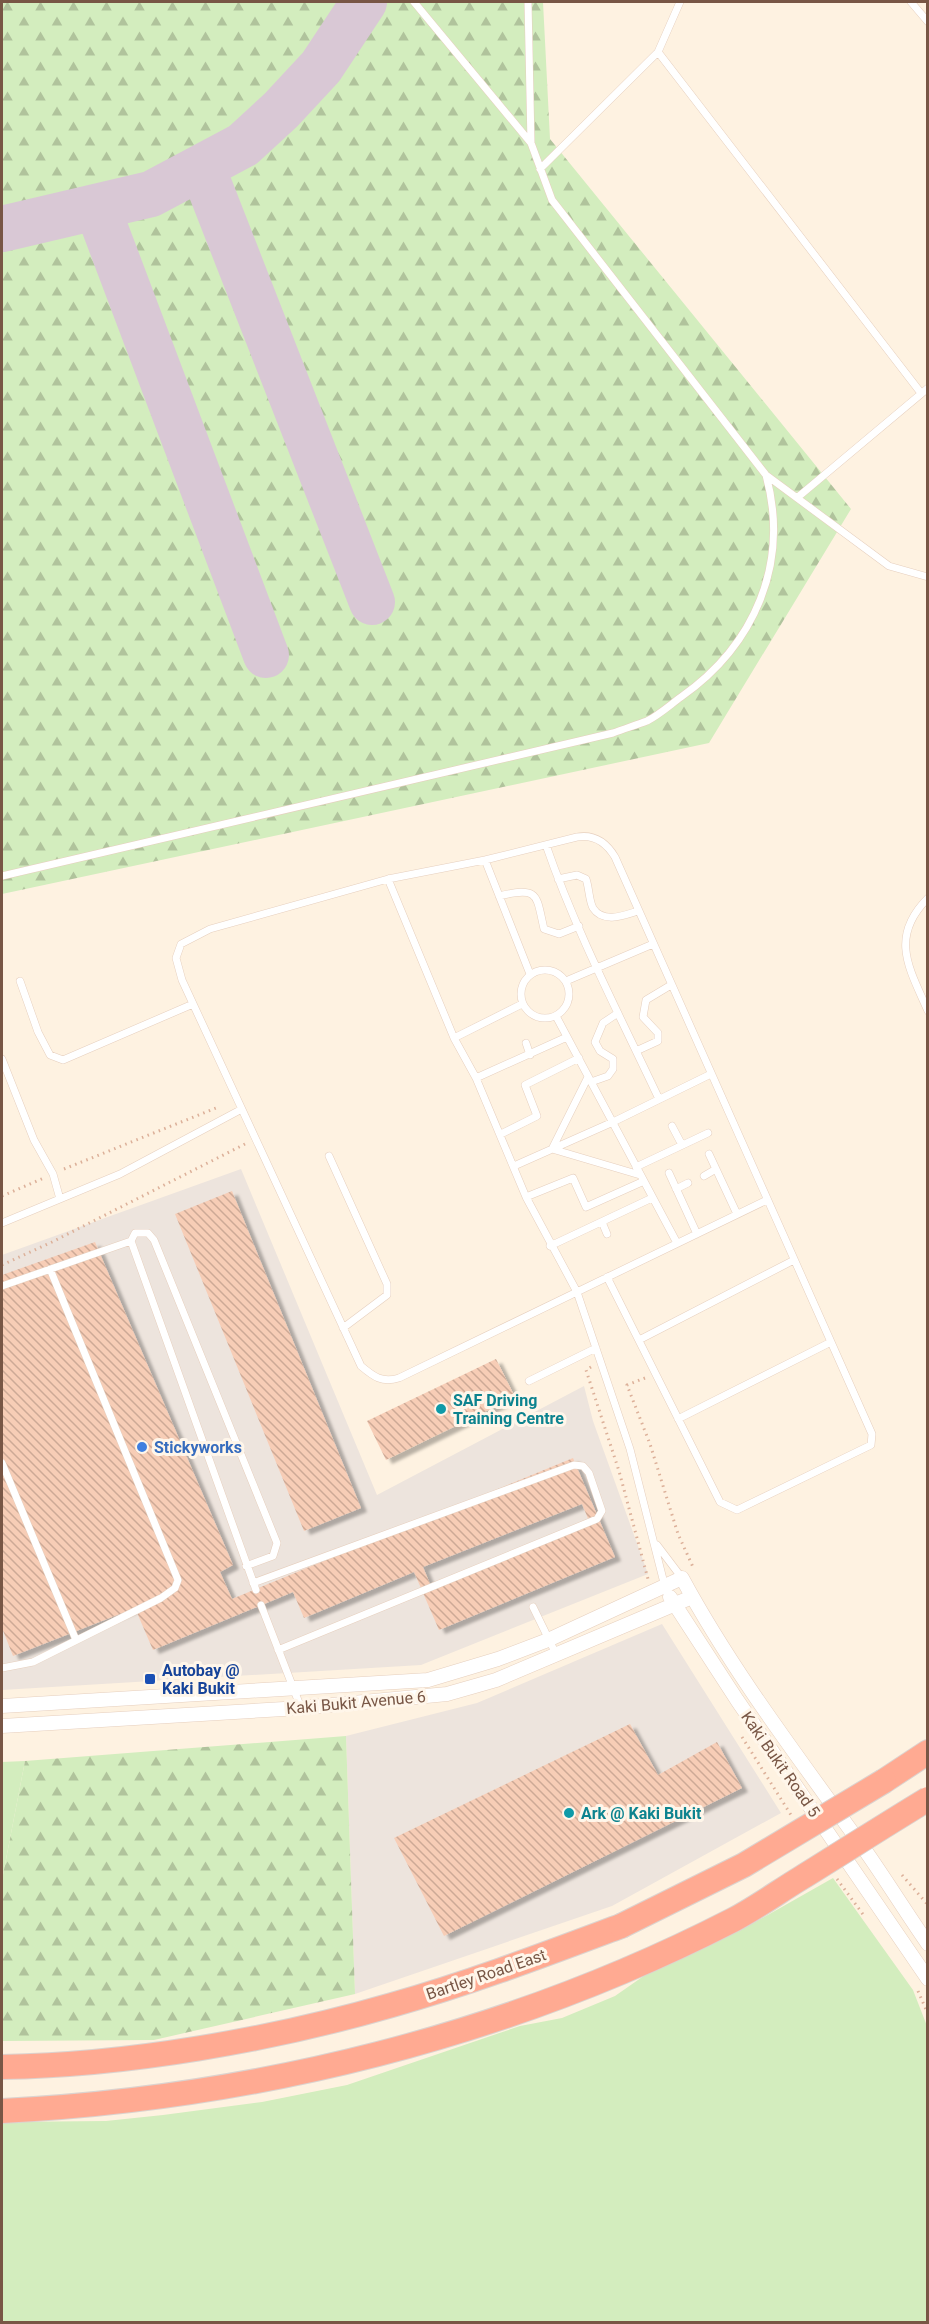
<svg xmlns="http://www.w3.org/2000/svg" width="929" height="2324" font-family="Roboto,sans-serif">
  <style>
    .industrial { fill: #ede4dd }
    .grass { fill: #d3edbe }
    .forest { fill: url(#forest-firs) }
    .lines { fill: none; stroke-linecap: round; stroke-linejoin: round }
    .taxiway { stroke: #d9c8d5; stroke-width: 46 }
    .building { fill: url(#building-back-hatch); fill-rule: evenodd; filter: url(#shadow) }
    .lane-casing { stroke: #e6cfbe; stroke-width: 8 }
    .street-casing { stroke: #e6cfbe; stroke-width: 15 }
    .highway-casing { stroke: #dcd3cf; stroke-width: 26 }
    .path { stroke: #dcb099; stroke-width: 3; stroke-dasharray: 1.5 4.5; stroke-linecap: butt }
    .lane { stroke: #fff; stroke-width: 7 }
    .street { stroke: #fff; stroke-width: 14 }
    .highway { stroke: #ffaa92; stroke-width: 24 }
    .highway-bridge-casing { stroke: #dcd3cf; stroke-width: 26; stroke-linecap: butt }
    .highway-bridge { stroke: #ffaa92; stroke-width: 24 }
    .culture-dot { fill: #0f9aa8; stroke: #fff6ea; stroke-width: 2 }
    .shop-dot { fill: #3f7fe0; stroke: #fff6ea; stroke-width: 2 }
    .transit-dot { fill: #1a4fb4; stroke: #fff6ea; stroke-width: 2 }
    .labels { text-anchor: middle; stroke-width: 6; stroke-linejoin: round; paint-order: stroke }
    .culture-label { font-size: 16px; font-weight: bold; fill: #0d838f; stroke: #fff6ea; text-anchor: start }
    .shop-label { font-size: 16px; font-weight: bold; fill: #366cbe; stroke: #fff6ea; text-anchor: start }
    .transit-label { font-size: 16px; font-weight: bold; fill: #164399; stroke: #fff6ea; text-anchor: start }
    .street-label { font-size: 16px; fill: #785645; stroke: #fff6ea }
  </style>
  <defs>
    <pattern id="forest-firs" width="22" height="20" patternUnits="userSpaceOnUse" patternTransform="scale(1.5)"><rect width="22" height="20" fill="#d3edbe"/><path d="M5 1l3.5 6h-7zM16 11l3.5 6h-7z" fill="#b0c39c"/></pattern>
    <pattern id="building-back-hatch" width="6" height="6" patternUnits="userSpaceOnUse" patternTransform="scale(1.5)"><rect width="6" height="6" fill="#f7cdb6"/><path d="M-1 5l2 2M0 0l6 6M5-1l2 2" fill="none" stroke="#cda996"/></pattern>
    <filter id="shadow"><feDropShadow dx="6" dy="4" stdDeviation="1.5" flood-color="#0004"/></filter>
  </defs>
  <rect width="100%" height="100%" fill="#fef2e1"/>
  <!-- industrial -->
  <path class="industrial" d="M241,1169l136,326 207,-109 9,35 55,153 -227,91 -419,25v-435z
    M662,1624l119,189 -169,93 -257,88 -9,-258 131,-33z"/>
  <!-- grass -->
  <path class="grass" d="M25,1761l-23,119v-118z
    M833,1878l80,112 14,36v296h-925v-200l104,-1 57,-6 99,-13 85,-17 173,-59 42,-8 53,-22 33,-23 93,-43z"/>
  <!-- forest -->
  <path class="forest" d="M2,2h541l7,137 301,370 -142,234 -707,151z
    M346,1736l9,258 -201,46 -152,1v-161l23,-119z"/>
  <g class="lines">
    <!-- taxiway -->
    <path class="taxiway" d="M202,167l170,435
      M97,207l169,448
      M2,229l149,-35 92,-49 38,-35 40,-43 43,-65"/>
  </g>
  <!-- building -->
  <path class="building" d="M232,1191l129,317 -57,23 -129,-317z
    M95,1242l138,323 -13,7 12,27 341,-141 42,99 -176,73 -25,-58 -110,46 -11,-26 -140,58 -18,-42 -122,48 -11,-28v-353zM582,1504l7,17 -159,63 -7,-17z
    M496,1359l19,38 -129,63 -19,-39z
    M630,1724l28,51 59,-33 25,46 -298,148 -50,-98z"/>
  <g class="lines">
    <!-- lane casing -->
    <g class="lane-casing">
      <path id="lane" d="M414,2l117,141
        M528,2l3,141 21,57 214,275 123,91 39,11
        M911,2l17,20
        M658,52l263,341
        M540,169l118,-117 22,-50
        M798,497l130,-109
        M546,845c30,87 74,171 113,254
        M485,860l45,114
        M2,876l611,-143c11,-4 23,-8 34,-12 12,-6 23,-16 34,-24 74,-52 109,-134 85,-222
        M388,879l66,159 22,40 50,119 51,95 53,157 35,138
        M558,879l19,-4 9,4c3,8 3,22 7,29 10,16 32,7 45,3
        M499,896c41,-10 37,-1 45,33l15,5 20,-8
        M928,898c-39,39 -19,70 0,113
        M521 994a24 24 0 1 1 48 0a24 24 0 1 1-48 0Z
        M20,981l18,51 12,23 13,5 130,-56
        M566,981l87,-37
        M556,1016l121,227
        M454,1038l68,-34
        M526,1043l4,12
        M636,1051l22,-10v-8l-15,-16 3,-17 25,-15
        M2,1059l32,81 19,34 7,25
        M476,1078l91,-41
        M591,1082l17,-6 5,-7v-10l-13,-8 -5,-9 8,-19 15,-10
        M672,1126l10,19
        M501,1134l36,-18 -12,-31 54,-27
        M552,1149l88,26
        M552,1149l36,-72
        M709,1154l28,60
        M329,1156l58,128v11l-44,33
        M514,1166l99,-44 98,-48
        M636,1167l72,-34
        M669,1173l28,61
        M704,1176l12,-7
        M676,1189l12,-6
        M526,1197l47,-19 13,29 58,-26
        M602,1222l5,12
        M2,1223l118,-49 120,-64
        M131,1241l125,349
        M550,1246l102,-48
        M607,1277l113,225 17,8 134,-65 1,-11 -257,-577c-9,-15 -21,-23 -38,-20l-92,23 -97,19 -178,50 -29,15 -5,14 6,22 179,386c13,11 21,17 38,12l368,-178
        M2,1286l129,-45 4,-8h13l6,7 123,303 -4,13 -27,10
        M639,1340l155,-80
        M529,1381l67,-33
        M678,1419l153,-77
        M2,1463l74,177
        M657,1545l25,33
        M253,1583l321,-118 9,1 6,7 13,38 -5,8 -319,131
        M261,1605l40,103
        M533,1607l23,47
        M2,1668l31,-6 128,-64 14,-10 3,-8 -128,-311"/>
    </g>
    <!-- street casing -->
    <g class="street-casing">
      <path id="street" d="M670,1597l67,103 191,279
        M2,1706l426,-26 70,-21 50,-19 134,-62c53,98 121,185 185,275 21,30 40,61 61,91
        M2,1726l299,-18 146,-14 49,-14 196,-83"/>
    </g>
    <!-- highway casing -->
    <g class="highway-casing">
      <path id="highway" d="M884,1781l44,-29
        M2,2067c126,-2 269,-27 390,-62 78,-22 154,-51 229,-79"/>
    </g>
    <!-- path -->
    <path class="path" d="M64,1169l152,-61
      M2,1196l42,-18
      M2,1265l50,-23 195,-99
      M591,1367l-5,3 33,101 29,108
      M645,1378l-18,7 23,59 28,90 15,33
      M742,1737l49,78
      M902,1875l26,30
      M837,1879l28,38
      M918,1991l10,23"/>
    <!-- lane -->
    <use href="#lane" class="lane"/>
    <!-- street -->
    <use href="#street" class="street"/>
    <!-- highway -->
    <use href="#highway" class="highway"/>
    <!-- highway-bridge casing -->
    <g class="highway-bridge-casing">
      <path id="highway-bridge" d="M621,1926l123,-61 140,-84
        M2,2111c253,-13 505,-75 731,-191 23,-12 45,-28 68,-42 42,-26 84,-53 127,-79"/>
    </g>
    <!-- highway-bridge -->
    <use href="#highway-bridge" class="highway-bridge"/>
  </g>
  <!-- markers -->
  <g class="culture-dot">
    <circle cx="441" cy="1409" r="6"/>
    <circle cx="569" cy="1813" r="6"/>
  </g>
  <circle class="shop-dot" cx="142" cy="1447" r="6"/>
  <rect class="transit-dot" x="144" y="1673" width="12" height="12" rx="3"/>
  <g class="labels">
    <!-- culture labels -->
    <g class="culture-label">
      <text x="453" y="1406">SAF Driving<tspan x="453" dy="18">Training Centre</tspan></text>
      <text x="581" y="1819">Ark @ Kaki Bukit</text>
    </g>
    <!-- shop labels -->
    <g class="shop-label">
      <text x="154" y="1453">Stickyworks</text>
    </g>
    <!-- transit labels -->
    <g class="transit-label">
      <text x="162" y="1676">Autobay @<tspan x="162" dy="18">Kaki Bukit</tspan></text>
    </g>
    <!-- street labels -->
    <g class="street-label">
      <text transform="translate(356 1702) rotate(-5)" y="6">Kaki Bukit Avenue 6</text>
      <text transform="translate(781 1764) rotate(55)" y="6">Kaki Bukit Road 5</text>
      <text transform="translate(486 1974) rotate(-19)" y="6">Bartley Road East</text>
    </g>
  </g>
  <!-- border -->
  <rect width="929" height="2324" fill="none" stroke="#785645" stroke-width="6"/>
</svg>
